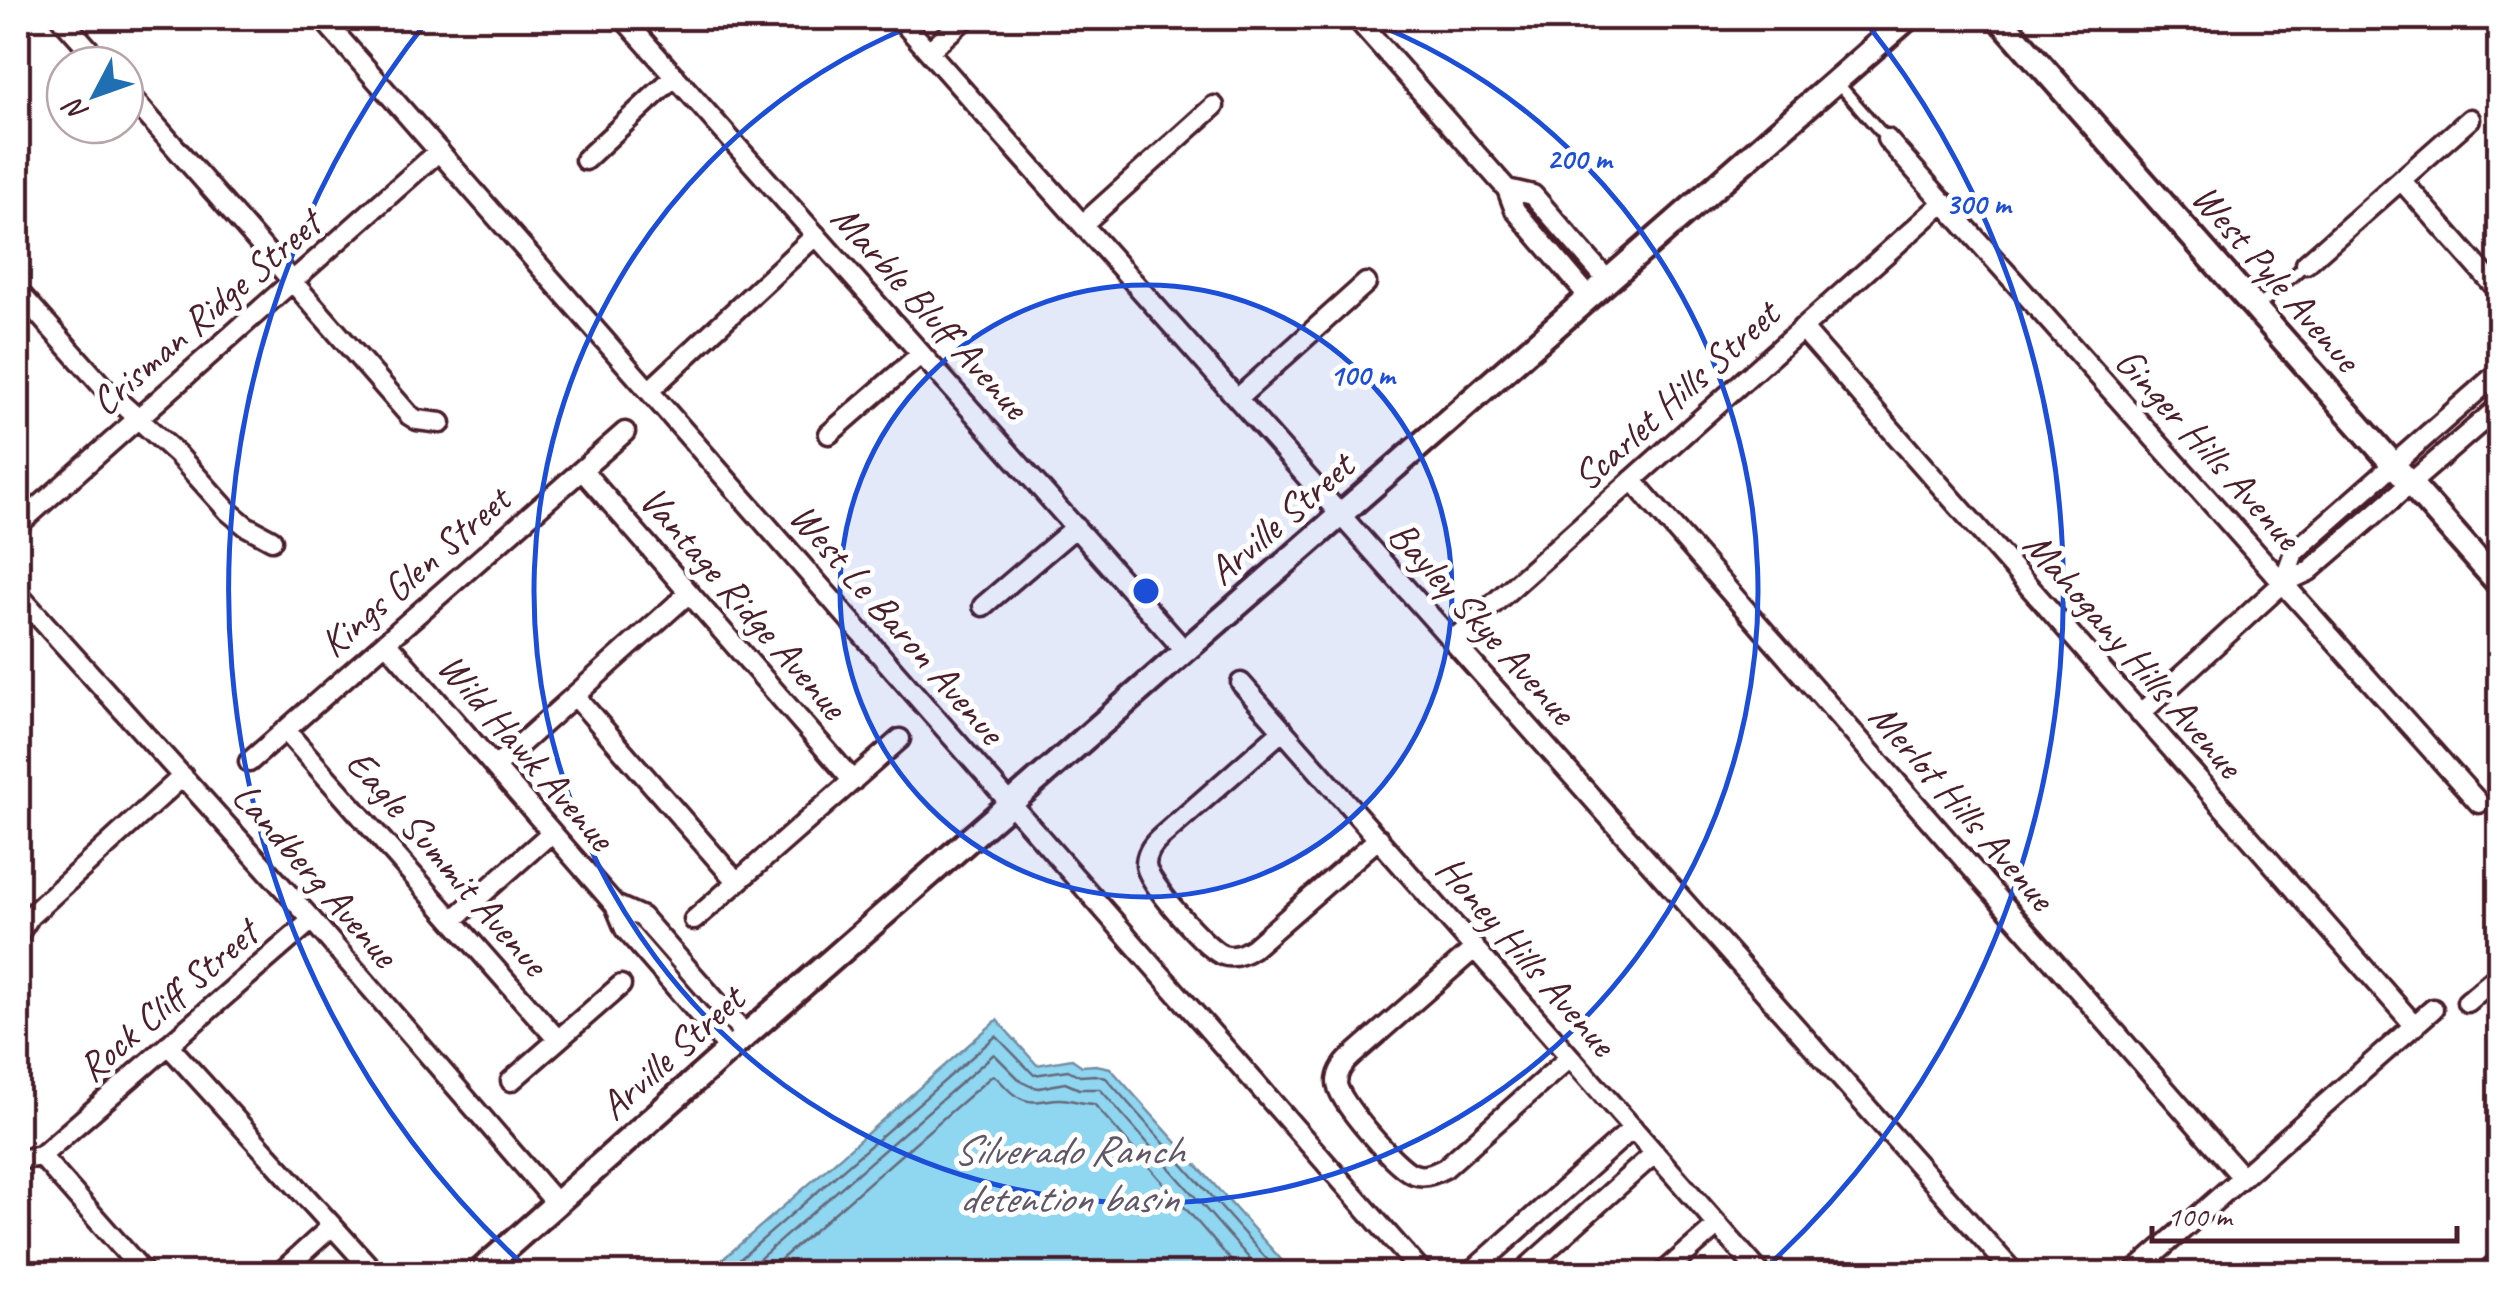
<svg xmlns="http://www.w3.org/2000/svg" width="2517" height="1291" font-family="Caveat,sans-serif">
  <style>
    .water { fill: #8fd6f1; stroke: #738da2; stroke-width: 2.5 }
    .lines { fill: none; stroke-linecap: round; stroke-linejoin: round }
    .shore { stroke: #66687a; stroke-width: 2.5 }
    .service-casing { stroke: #4a1f2b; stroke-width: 16 }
    .minor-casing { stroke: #4a1f2b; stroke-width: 25 }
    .tertiary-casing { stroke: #4a1f2b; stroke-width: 30 }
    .service { stroke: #fff; stroke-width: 9 }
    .minor { stroke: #fff; stroke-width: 18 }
    .tertiary { stroke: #fff; stroke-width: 22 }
    .ring { fill: none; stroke: #1d4ed8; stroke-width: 5 }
    .labels { text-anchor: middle; stroke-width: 10; stroke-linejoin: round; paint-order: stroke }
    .street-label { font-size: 40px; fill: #4a1f2b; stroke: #fff }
    .water-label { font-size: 42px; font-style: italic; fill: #5f5666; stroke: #fff }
    .centre { fill: #1d4ed8; stroke: #fff; stroke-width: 5 }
    .ring-label { font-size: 30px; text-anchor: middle; font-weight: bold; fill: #1d4ed8; stroke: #fff; stroke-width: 10; stroke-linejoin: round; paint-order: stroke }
  </style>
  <rect width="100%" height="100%" fill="#fff"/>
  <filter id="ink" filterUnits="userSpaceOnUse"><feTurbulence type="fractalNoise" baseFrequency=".01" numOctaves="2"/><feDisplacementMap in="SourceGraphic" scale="20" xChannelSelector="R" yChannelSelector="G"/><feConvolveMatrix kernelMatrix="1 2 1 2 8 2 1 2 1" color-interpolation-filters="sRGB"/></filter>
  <g filter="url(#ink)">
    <!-- water -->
    <path class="water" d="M997,1020l40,45 35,-6 10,7 14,-1 14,3 183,205h-586z"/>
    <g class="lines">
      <!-- shore -->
      <path class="shore" d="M723,1274l273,-238 38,39 34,-5 12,6 15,-1 11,3 174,196
        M742,1274l252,-220 28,28 8,4 9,2 26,-5 14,6h21l163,185
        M764,1274l229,-199c9,6 15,17 25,22 16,9 27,2 42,2 9,0 23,5 34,5l149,170"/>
      <!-- service casing -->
      <g class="service-casing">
        <path id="service" d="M1836,81l51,58
          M2256,309l50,-45"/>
      </g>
      <!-- minor casing -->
      <g class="minor-casing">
        <path id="minor" d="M61,18l42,47
          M322,18l1101,1256
          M623,18l562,633
          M899,18l1116,1256
          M1356,18l151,171 8,21 74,87
          M929,51l37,-33
          M125,90l284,325 8,5 24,3
          M1887,139l592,664
          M585,160l90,-84
          M2401,180l99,112
          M1507,189l26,6 75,86
          M1083,224l131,-118
          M2306,264l164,-145
          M18,291l86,97 73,66 51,57 18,15 26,14
          M1802,328l613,698
          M649,391l167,-156
          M1238,398l128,-115
          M829,434l92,-80
          M582,470l271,311
          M1632,480l610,697
          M18,525l421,-374
          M2283,583l11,-31 206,-181
          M18,594l294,326 245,284
          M983,606l93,-79
          M1453,640l491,-438
          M386,642l229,263 10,24 105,121
          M1241,683l520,591
          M575,696l162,186
          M2140,714l143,-131 26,-12 191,-165
          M285,730l273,310
          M1283,730l-122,107c-8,7 -15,16 -15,28 1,17 61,85 77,90 11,4 21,-1 30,-7l126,-110
          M249,762l376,-330
          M495,767l194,-174
          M615,905l27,12 104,118
          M453,920l98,-87
          M694,920l206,-181
          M18,935l12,-19 153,-140
          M1475,948l-123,108c-8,7 -15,16 -15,27 0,17 61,87 77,91 11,4 21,-1 31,-6l125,-111
          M2467,1002l33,-28
          M168,1045l208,229
          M511,1081l110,-96
          M41,1156l104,118
          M18,1160l23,-4 271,-236
          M279,1274l53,-48
          M1469,1274l164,-146
          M1520,1274l135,-121
          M1662,1274l56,-49
          M2132,1274l301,-265
          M2484,1274l16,-14"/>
      </g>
      <!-- tertiary casing -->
      <g class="tertiary-casing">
        <path id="tertiary" d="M1999,18l501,567
          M477,1274l269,-239 1162,-1017"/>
      </g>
      <!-- service -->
      <use href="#service" class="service"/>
      <!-- minor -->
      <use href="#minor" class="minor"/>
      <!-- tertiary -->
      <use href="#tertiary" class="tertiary"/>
    </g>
  </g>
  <!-- distance rings -->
  <circle cx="1146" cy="591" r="306" fill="#1d4ed8" fill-opacity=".12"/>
  <g class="ring">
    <circle cx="1146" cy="591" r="306"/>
    <path d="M1360 18A612 612 0 1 1 932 18"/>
    <path d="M532 1273A918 918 0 0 1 428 20M1864 20A918 918 0 0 1 1760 1273"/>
  </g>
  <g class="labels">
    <!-- street labels -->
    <g class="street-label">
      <text transform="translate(2277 277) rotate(49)" y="14">West Pyle Avenue</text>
      <text transform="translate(931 311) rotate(48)" y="14">Marble Bluff Avenue</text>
      <text transform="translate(205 312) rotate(-41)" y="14">Crisman Ridge Street</text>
      <text transform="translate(1675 395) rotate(-42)" y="14">Scarlet Hills Street</text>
      <text transform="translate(2209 448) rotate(48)" y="14">Ginger Hills Avenue</text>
      <text transform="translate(1280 518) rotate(-41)" y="14">Arville Street</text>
      <text transform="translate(414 571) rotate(-41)" y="14">Kings Glen Street</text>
      <text transform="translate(744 602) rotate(49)" y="14">Vantage Ridge Avenue</text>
      <text transform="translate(1483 622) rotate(48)" y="14">Bayley Skye Avenue</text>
      <text transform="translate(898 623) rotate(49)" y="14">West Le Baron Avenue</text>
      <text transform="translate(2134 654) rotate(49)" y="14">Mahogany Hills Avenue</text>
      <text transform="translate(527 751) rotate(49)" y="14">Wild Hawk Avenue</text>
      <text transform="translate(1963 806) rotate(49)" y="14">Merlot Hills Avenue</text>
      <text transform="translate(448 862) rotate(49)" y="14">Eagle Summit Avenue</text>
      <text transform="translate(316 874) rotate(49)" y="14">Landberg Avenue</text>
      <text transform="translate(1527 955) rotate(49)" y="14">Honey Hills Avenue</text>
      <text transform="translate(167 1000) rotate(-41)" y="14">Rock Cliff Street</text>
      <text transform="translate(671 1052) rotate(-42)" y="14">Arville Street</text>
    </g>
    <!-- water labels -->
    <g class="water-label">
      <text x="1068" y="1164">Silverado Ranch<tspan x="1068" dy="48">detention basin</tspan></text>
    </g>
  </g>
  <circle cx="1146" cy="591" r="15" class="centre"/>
  <g class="ring-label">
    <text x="1579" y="169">200 m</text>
    <text x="1978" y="214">300 m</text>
    <text x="1362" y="385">100 m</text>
  </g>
  <!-- margin -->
  <rect width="2517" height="1291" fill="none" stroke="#fff" stroke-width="60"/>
  <rect x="30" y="30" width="2457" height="1231" fill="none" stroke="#4a1f2b" stroke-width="4" filter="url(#ink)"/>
  <!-- north arrow -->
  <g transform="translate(95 95) rotate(229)"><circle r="48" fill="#ffffff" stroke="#b7a5aa" stroke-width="2.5"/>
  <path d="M0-8L18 38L0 25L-18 38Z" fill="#1f6fb2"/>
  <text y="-15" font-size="28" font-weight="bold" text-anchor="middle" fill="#4a1f2b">N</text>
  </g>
  <!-- scale -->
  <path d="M2152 1226v15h305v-15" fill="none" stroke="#4a1f2b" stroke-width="5"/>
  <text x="2167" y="1226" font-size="30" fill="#4a1f2b" stroke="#ffffff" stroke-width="8" paint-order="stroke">100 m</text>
</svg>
